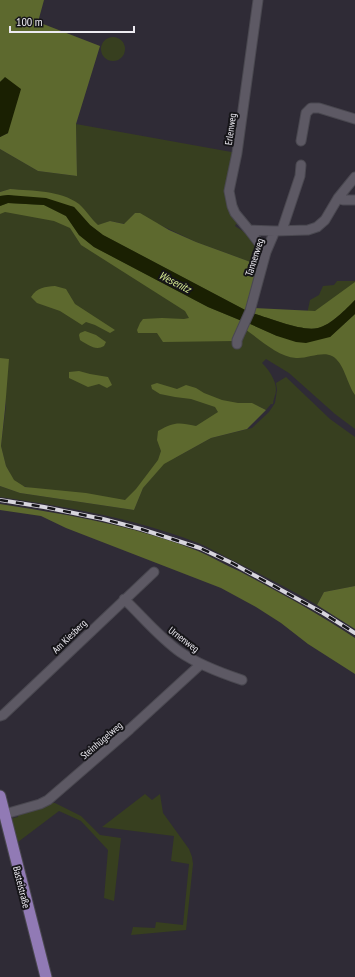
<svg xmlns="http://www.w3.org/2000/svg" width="355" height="977" font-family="'PT Sans Narrow',sans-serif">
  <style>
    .green { fill: #373f1f }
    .forest { fill: #5d692e }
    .water { fill: #1a2002 }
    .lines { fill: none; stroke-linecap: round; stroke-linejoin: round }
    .minor-casing { stroke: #4a4850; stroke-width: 11 }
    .major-casing { stroke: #4a4850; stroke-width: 13 }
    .minor { stroke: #5d5964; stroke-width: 9 }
    .major { stroke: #917ab5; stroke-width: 11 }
    .rail-casing { stroke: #d7d5dd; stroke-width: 4 }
    .rail { stroke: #161519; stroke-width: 2.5; stroke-dasharray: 8; stroke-linecap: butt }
    .labels { text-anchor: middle; stroke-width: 4; stroke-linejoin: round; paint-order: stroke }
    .street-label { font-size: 10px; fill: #edebf2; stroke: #161519 }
    .water-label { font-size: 11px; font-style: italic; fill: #d6ea92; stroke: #161519 }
  </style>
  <rect width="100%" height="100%" fill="#2f2b36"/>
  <!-- green -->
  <path class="green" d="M101 49a12 12 0 1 1 24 0a12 12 0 1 1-24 0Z
    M76,124l161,29 -7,45 19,32 -13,-6 -1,2 12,8 14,23 -2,8 -63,-23 -61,-29 -10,11 -15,-3 -12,5 132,75 75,22 5,-23 9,-5 4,-9 11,-1 3,-4h18v148l-20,-15 -46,-41 -23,-14 -4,4c7,7 14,17 14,27 0,5 -3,9 -3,14h-2l-5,6 -8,-4 -85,53 38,-21 41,-10 17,-16 6,-9 2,-13 -1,-7 10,-6 44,42 25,18v149l-31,6 -7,13c-29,-17 -59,-32 -89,-47 -10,-5 -20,-11 -30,-15 -64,-25 -131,-36 -198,-46v-11l20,7 114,17 9,-22 17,-20 -34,37 -57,-7 -58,-15 -1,-10 -4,-7 -5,-20 5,-40 -6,-48v-165l35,-1 -25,-3 -10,3v-43l38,22 39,5z
    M145,794l7,6 8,-6 3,19 26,36 3,8 1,7 -7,66 -55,5 2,-8 22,1 1,-6 27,3 6,-61 -18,-3 3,-25 -72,-9z
    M50,803h5l26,13 19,19 21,3 -7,63 -10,-3 4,-48 -27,-29 -22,-10 -41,31 -6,-21 1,-3 5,-1 -1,-3z"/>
  <!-- forest -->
  <path class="forest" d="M0,0h44l-6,22 62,24 -24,78 1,52 -39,-5 -38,-22v-12l8,-4 -3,-55 -5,4z
    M10,189c23,2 50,1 69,15 7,6 12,15 19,21l12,-4 14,3 11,-11h5l29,17 27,12 63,23 -12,46 -144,-76 -13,-10 -16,-18 -66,-12 -8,1v-4z
    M8,203l36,2 22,11 13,19 15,12 114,60 34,14 -8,20 -71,1 -6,-9h-19l-1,-3 3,-7 3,-4 19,-1 22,1 5,-1 -4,-7 -104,-66 -11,-17 -16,-7 -49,-9 -5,2v-8z
    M355,282v18c-9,9 -24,25 -37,28 -16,4 -49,-10 -66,-15l2,-5 61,3z
    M55,286l11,3 9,15 40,26 -5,3 -15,-8 -9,-3 -4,3 -22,-14 -23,-8 -6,-6c6,-10 14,-10 24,-11z
    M355,314v81c-8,-11 -11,-33 -23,-39 -10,-5 -25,3 -36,2 -18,-1 -37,-19 -51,-29l3,-6 29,13 53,1z
    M85,331l11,4 10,7 -2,4c-8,5 -16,-1 -24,-6l-1,-5 1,-2z
    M0,358l9,1 -4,50 -4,37 5,20 8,14 11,7 61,6 39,7 11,-11 22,-29 3,-9 -4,-11 1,-9c16,-9 20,-9 38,-5l22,-14 -3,-5 -24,-8 -16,-2 -15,-3 -8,-5 -1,-4 6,-2 20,6 9,-4 10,3 8,5 18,7 16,3h14l14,7 -19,19 -36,9 -47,26 -21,24 -9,22 -114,-17 -20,-7z
    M79,371l11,3 18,3 4,8 -5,3 -8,-4 -11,3 -19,-9v-6z
    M0,504c66,10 136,22 198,47 14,6 27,14 41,20 40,21 79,42 116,67v36l-47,-30 -27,-21 -25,-16 -35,-19 -155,-60 -25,-12 -41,-6z
    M355,586v43l-38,-24 7,-13z"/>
  <!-- water -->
  <path class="water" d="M5,77l16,12 -13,44 -8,4v-55z
    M8,195l38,3 28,9 16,18 13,10 144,76 -5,10 -34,-14 -114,-60 -15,-12 -13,-19 -22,-11 -36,-2 -8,3v-10z
    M355,300v14l-25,23 -24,6 -10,-1 -19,-6 -29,-13 4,-10c17,5 50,19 66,15 13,-3 28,-19 37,-28z"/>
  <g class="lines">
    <!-- minor casing -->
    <g class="minor-casing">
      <path id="minor" d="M258,0l-21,153 -8,38 3,15 3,7 14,17 26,1
        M301,141l5,-28 5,-5h8l36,11
        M338,198l5,2h12
        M249,230l17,22
        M282,230l18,-54 1,-11
        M237,344v-4l13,-29 16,-59 9,-21 33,-1 9,-3 8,-7 13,-22 17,-21
        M124,599c18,17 35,38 56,53 19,13 41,21 62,28
        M0,716l3,-1 151,-143
        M5,814l35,-10 8,-4 82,-71 71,-65"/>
    </g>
    <!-- major casing -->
    <g class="major-casing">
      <path id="major" d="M0,796l46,181"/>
    </g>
    <!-- minor -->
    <use href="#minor" class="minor"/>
    <!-- major -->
    <use href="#major" class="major"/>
    <!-- rail casing -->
    <g class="rail-casing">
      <path id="rail" d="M0,500l44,7 59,12 38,10 59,19 32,15 91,50 32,20"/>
    </g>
    <!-- rail -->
    <use href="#rail" class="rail"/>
  </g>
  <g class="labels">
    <!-- street labels -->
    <g class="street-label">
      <text transform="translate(230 129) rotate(-82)" y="4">Erlenweg</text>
      <text transform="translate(254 257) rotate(-72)" y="4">Tannenweg</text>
      <text transform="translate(69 636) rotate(-44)" y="4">Am Kiesberg</text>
      <text transform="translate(184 639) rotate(37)" y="4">Urnenweg</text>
      <text transform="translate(101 740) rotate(-41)" y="4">Steinhügelweg</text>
      <text transform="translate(22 887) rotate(76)" y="4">Basteistraße</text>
    </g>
    <!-- water labels -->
    <g class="water-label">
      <text transform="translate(175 282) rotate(27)" y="4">Wesenitz</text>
    </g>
  </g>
  <!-- scale -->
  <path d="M10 26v6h124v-6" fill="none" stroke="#edebf2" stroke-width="2"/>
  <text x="16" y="26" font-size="12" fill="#edebf2" stroke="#161519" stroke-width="3" paint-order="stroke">100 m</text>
</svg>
